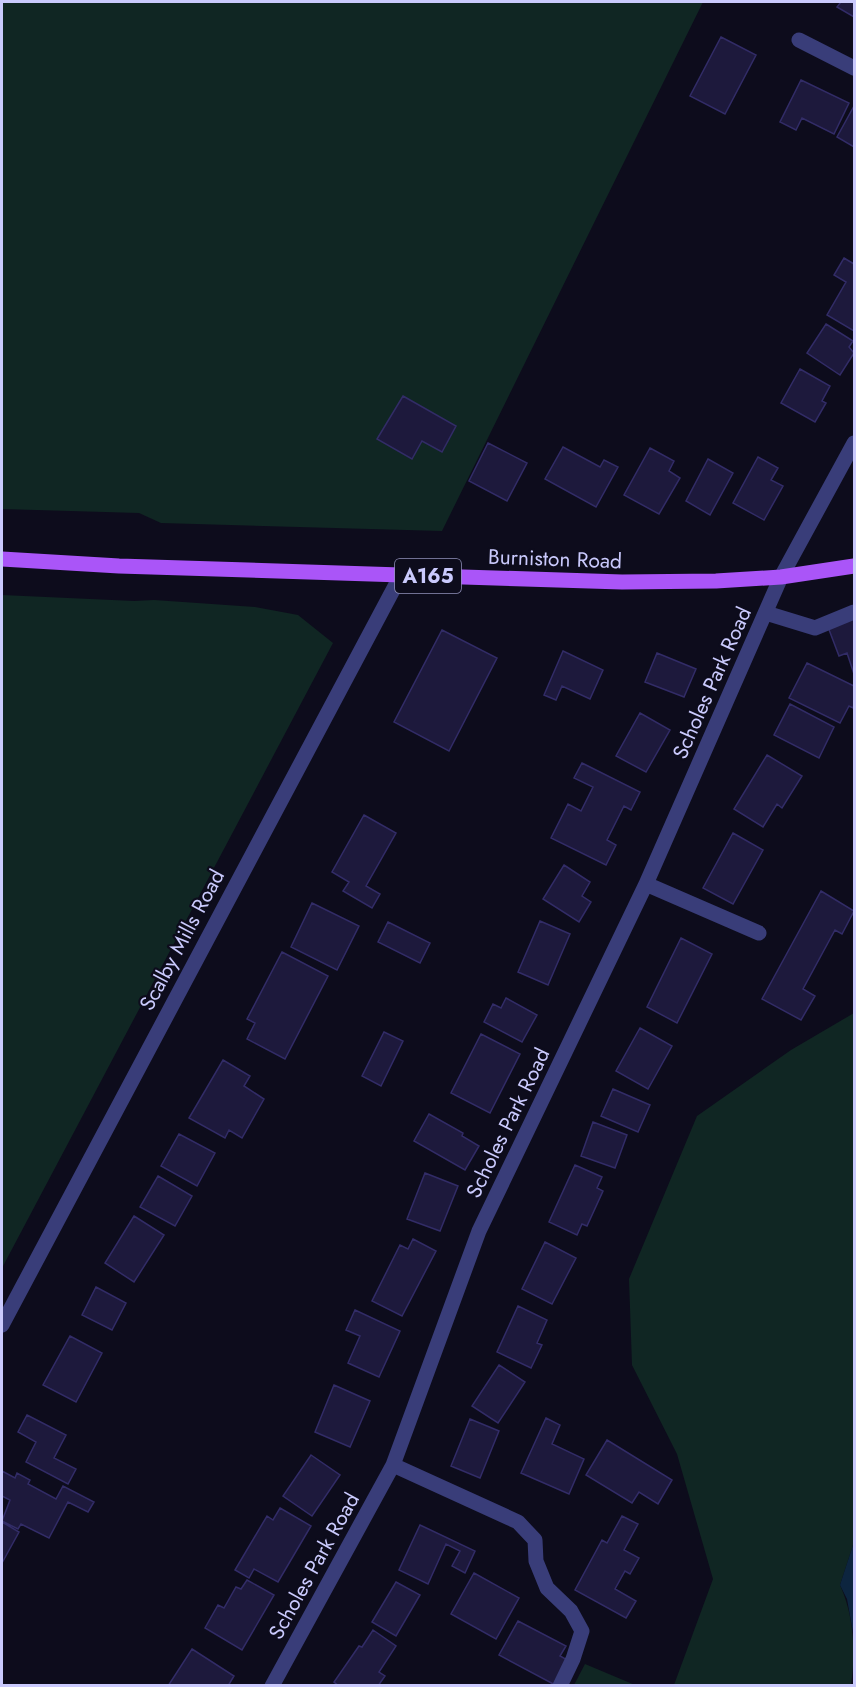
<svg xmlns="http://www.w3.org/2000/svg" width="856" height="1687" font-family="Jost,sans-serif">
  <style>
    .green { fill: #102623 }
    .water { fill: #0d253f }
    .building { fill: #1d193c; stroke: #322c67; stroke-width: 1.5 }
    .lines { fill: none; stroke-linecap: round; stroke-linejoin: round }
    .minor { stroke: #393d79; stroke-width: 15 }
    .major { stroke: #aa55f8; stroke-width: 15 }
    .labels { text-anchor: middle; stroke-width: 4.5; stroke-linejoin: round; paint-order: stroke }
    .shield { fill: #0d0c1c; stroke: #9191ba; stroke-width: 1.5 }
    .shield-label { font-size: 20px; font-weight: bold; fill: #cacafd }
    .street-label { font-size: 21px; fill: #cacafd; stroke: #0d0c1c }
  </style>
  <rect width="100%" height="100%" fill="#0d0c1c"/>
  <!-- green -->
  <path class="green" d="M2,2h701l-261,529 -281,-8 -22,-10 -137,-4z
    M2,595l132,6 20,-1 101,7 43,8 35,28 -331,625z
    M854,1013v529l-14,43c14,31 16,67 11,100h-177l39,-106 -36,-125 -45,-89 -3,-86 68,-163 94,-66z
    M585,1664l50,21h-61z"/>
  <!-- water -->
  <path class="water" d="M854,1542v96l-7,-39 -7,-14z"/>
  <!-- building -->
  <path class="building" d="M841,2h13v15l-17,-10z
    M721,37l35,18 -31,59 -35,-18z
    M801,80l48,23 -15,31 -32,-16 -6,12 -16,-8z
    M854,106v41l-17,-10z
    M844,258l10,6v67l-27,-16 19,-33 -12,-7z
    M826,324l27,17 -4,6 5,6 -14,22 -33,-22z
    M800,369l30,17 -8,15 4,2 -11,19 -34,-19z
    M403,396l53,30 -14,26 -20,-11 -10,18 -35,-20z
    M488,443l39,20 -20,38 -38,-20z
    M563,447l37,20 4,-7 14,7 -22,40 -51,-28z
    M650,448l24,13 -5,10 11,7 -21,36 -35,-19z
    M758,457l20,11 -7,12 12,6 -19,34 -31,-17z
    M708,459l25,14 -23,42 -24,-14z
    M854,618v56l-7,-21 -8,3 -11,-29z
    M442,630l55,28 -48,93 -55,-29z
    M563,651l40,19 -13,29 -28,-13 -6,14 -12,-5z
    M657,653l39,16 -12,28 -39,-15z
    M807,663l47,23v18l-1,4 -4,-2 -9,17 -51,-25z
    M790,704l44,23 -15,31 -45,-23z
    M640,713l30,17 -24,42 -30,-16z
    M767,755l35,21 -20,32 -5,-4 -14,23 -29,-18z
    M582,763l58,29 -9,18 -7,-4 -17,34 9,5 -10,20 -55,-27 17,-34 13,7 12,-24 -19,-9z
    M364,815l32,18 -30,53 14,8 -8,14 -29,-17 6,-9 -17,-10z
    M733,833l30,17 -30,54 -30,-16z
    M564,865l26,17 -8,14 9,6 -12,20 -36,-23z
    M821,891l33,20 -12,23 -7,-4 -32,59 12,7 -14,24 -39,-21z
    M312,903l47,23 -22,44 -46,-23z
    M540,921l30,13 -22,51 -30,-13z
    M388,922l42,21 -10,20 -42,-21z
    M681,938l31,16 -35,69 -30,-16z
    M282,952l46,24 -43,83 -38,-20 8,-16 -8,-4z
    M506,998l31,17 -15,27 -38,-20 9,-18 8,4z
    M640,1028l32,18 -24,43 -32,-18z
    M384,1032l19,9 -22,45 -19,-10z
    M481,1034l39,20 -30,59 -39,-20z
    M223,1060l27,16 -6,10 20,13 -22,39 -13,-8 -4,8 -36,-20z
    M613,1089l37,16 -12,27 -37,-16z
    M429,1114l34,19 -1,3 17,10 -14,24 -51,-29z
    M593,1122l34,13 -12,33 -34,-12z
    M179,1134l36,19 -18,33 -36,-20z
    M575,1165l27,12 -5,11 6,3 -16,35 -5,-2 -5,11 -28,-13z
    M425,1173l33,13 -18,45 -33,-12z
    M158,1176l34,20 -17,30 -35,-19z
    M134,1216l30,19 -30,47 -29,-19z
    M413,1239l23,12 -34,65 -30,-15 28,-56 8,4z
    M545,1242l31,16 -24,46 -30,-15z
    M96,1287l30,16 -14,27 -30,-15z
    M518,1306l29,14 -10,23 5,2 -11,23 -34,-16z
    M355,1310l45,21 -21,46 -31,-14 12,-27 -14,-6z
    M70,1336l32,17 -26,49 -33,-17z
    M499,1365l26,17 -27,41 -26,-17z
    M334,1385l36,16 -20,46 -35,-15z
    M27,1415l39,20 -12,23 22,11 -8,15 -42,-22 10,-20 -18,-10z
    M546,1418l14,7 -8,19 32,15 -15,35 -48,-21z
    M470,1419l29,12 -19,47 -29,-12z
    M607,1440l65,40 -14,24 -19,-12 -7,11 -46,-28z
    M311,1455l29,20 -28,41 -29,-20z
    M2,1471l13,7 2,-5 13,7 -2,4 28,15 7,-13 31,16 -6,10 -20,-10 -19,36 -28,-14 -3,5 -16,-8 8,-21 -8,-4z
    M280,1508l31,18 -33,56 -24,-13 -5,9 -14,-8 32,-54 6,4z
    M622,1516l16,8 -14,26 15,8 -9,16 -5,-3 -10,18 21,12 -10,17 -51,-28 27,-50 5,3z
    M2,1522l17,10 -17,31z
    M420,1525l55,26 -10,22 -13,-7 8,-15 -14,-7 -18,40 -29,-14z
    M474,1573l45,25 -23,41 -45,-25z
    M247,1580l27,15 -32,55 -37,-22 13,-23 6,3 12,-21 5,2z
    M396,1582l24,13 -24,41 -24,-14z
    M518,1621l48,25 -6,10 11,6 -14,24 -58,-31z
    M373,1630l23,16 -17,26 6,4 -7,10h-39l-5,-4 25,-36 3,1z
    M192,1649l42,27 -6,10h-60z"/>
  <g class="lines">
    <!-- minor -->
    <path class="minor" d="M799,40l55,28
      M766,613l49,15 39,-16
      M646,884l113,49
      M2,1325l399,-750
      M393,1465l125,57 17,18 1,21 11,27 24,23 11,20 -9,28 -13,27
      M272,1686l121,-221 86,-234 167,-347 135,-307 73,-134"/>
    <!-- major -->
    <path class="major" d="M2,559l117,7 503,16 94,-1 65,-4 73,-11"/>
  </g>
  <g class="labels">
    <!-- shield labels -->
    <rect class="shield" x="395" y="559" width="66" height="34" rx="4.5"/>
    <g class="shield-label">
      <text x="428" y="583">A165</text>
    </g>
    <!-- street labels -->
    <g class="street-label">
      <text transform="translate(555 559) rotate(2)" y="7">Burniston Road</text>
      <text transform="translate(712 683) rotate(-66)" y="7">Scholes Park Road</text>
      <text transform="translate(182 940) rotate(-62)" y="7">Scalby Mills Road</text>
      <text transform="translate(508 1123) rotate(-64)" y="7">Scholes Park Road</text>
      <text transform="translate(314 1566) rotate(-61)" y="7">Scholes Park Road</text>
    </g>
  </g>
  <!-- border -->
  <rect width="856" height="1687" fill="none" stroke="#cacafd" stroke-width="6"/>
</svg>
